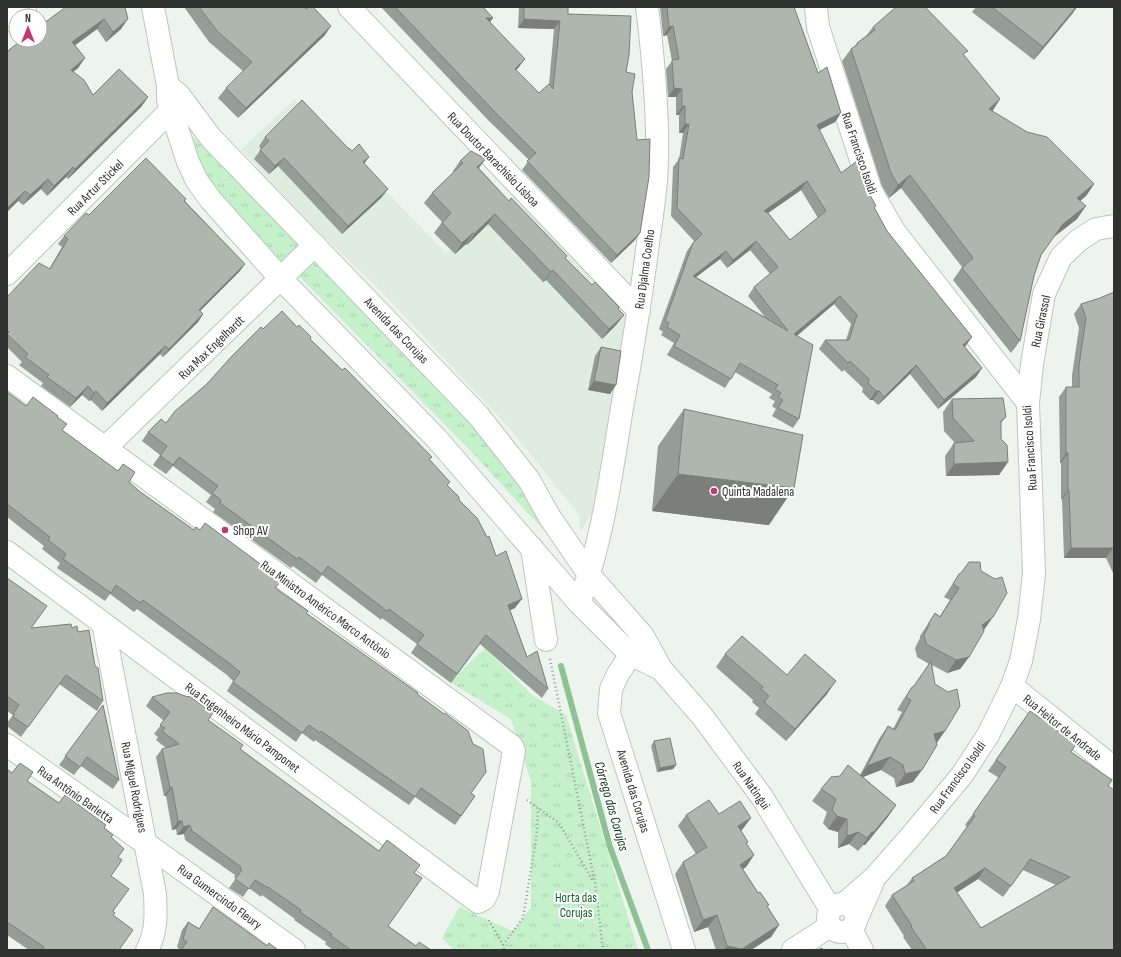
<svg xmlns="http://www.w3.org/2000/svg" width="1121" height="957" font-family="'Sofia Sans Condensed',sans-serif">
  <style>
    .built { fill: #deeddf }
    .grass { fill: url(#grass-tufts) }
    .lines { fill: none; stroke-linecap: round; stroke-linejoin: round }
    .stream { stroke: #8dc294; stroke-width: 6 }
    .minor-casing { stroke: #bec6be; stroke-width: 24 }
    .tertiary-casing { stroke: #bec6be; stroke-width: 24 }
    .path { stroke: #949a95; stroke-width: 2.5; stroke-dasharray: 1 3; stroke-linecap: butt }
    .minor { stroke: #fff; stroke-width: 22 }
    .tertiary { stroke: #fff; stroke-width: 22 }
    .wall { fill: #969d96; fill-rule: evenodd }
    .shaded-wall { fill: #7a7f7a }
    .building { fill: #aeb6ae; stroke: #7a7f7a; fill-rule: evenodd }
    .poi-dot { fill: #c03772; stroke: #fff; stroke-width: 1.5 }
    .labels { text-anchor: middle; stroke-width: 4; stroke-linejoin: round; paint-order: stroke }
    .street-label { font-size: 13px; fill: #2f322f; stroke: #fff }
    .poi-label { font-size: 13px; fill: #2f322f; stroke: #fff; text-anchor: start }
    .park-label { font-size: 13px; fill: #15642c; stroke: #fff }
    .water-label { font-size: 14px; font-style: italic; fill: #0d3517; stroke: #fff }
  </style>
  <defs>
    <pattern id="grass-tufts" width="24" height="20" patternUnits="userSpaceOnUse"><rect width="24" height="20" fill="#c4f0ca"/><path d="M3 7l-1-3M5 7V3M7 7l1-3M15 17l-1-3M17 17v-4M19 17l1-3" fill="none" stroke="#a9ceae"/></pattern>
  </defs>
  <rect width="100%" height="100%" fill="#ecf4ed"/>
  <!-- built -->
  <path class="built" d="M295,99l151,154 70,-59 113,124 -36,194 -13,20v-16l-70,-87 -128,-137 -72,-69 -69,-73z"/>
  <!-- grass -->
  <path class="grass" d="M190,134l44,39 66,73 -16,18 -87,-91z
    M314,255l211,226 32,46 -8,9 -83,-90 -169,-172z
    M485,648l47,47 34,20 72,235h-184l-12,-12 17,-31 54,24 18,-24v-126l-20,-62 -61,-37z"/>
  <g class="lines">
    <!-- stream -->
    <path class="stream" d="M561,666l49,181 38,103"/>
    <!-- minor casing -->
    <g class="minor-casing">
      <path id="minor" d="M349,7l290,304
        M816,7l2,20 53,164 23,40 134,172
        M7,20l18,-13
        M7,274l164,-164 12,-9
        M7,376l505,370 2,5 -26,140 -4,8 -6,3 -471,-350
        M105,448l210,-203
        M532,548l14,92
        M579,603c24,-63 32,-129 43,-195 10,-55 19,-110 26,-165 4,-28 9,-56 9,-85 1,-48 -4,-103 -10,-151
        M103,623l52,271c1,20 2,38 -8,56
        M641,639l-23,35 -7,15 -2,24 75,237
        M1012,686l102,82
        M7,745c96,68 192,136 287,205
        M844,904l31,-27 37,-42 50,-60 26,-40 12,-24 12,-25 9,-25 8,-42 5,-46 -6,-170 4,-39 12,-70 17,-37 18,-17 17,-11 18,-3
        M856,920l16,-36
        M793,950l37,-24"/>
    </g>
    <!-- tertiary casing -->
    <g class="tertiary-casing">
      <path id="tertiary" d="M153,7l15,79v14l3,10 17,52 9,19 13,18 71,80 155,159 143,165 51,51 31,15
        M168,86l11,9 32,43 267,277 51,65 20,36 41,60 53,60 18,33 41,47 60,81 69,113
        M828 918a14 14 0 1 1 28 0a14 14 0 1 1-28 0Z
        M851,929l11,21"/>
    </g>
    <!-- path -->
    <path class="path" d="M550,659l45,224 8,67
      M527,800l32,23 34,58
      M489,920l14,25 1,5
      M503,945l20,-27 14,-85 1,-25"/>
    <!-- minor -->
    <use href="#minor" class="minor"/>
    <!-- tertiary -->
    <use href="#tertiary" class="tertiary"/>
  </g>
  <!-- wall -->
  <path class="wall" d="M125,7l-4,22 -15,13 -9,-13 -22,16 10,13 -7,10 -5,4 20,23 55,2 -7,10 -73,72 -2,-2 -19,19 -6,-7 -18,16 -5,-4 -11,11v-160l3,-3z
    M184,7h120l2,2 25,17 -7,10 -86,82 -20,-20 8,-10 17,-17 -34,-29z
    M381,7h102l7,15 29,45 -3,3 23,23 10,-9 5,-55 -36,-1 1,-21h49v7l58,58 6,20 8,141 -6,8 -23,22 -89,-93 7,-10 -41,-40z
    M660,7h134l24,66 23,40 -6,9 -16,8 22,43 24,13 9,22 13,23 85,106 -7,10 17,21 -6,9 -38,32 -28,-35 -32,31 -5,-5h-3l-8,-8 1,-4 -19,-18 -2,2 -23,-23 6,-9h21l5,-16 -17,-20 -37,32 2,83 -6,9 -21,-12 4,-7 -4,-3 3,-5 -6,-3 3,-4 -37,-22 -10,16 -58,-33 7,-12 -13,-8 2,-3 -4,-3 28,-78 7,-10 -23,-25 2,-49 6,-8 4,-26h-4v-18h-3v-18h-8l-2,-28 6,-8 -5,-26 -4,1zM801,190l17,28 -28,22 -22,-27zM750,250l20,24 -16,13 -6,9 17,21 -69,-40 24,-18 7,9z
    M976,7h101l-5,7 -38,46 -62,-48z
    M873,27l91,29 36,43 -8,12 102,73 -8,12 -6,5 -3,18 -23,17 -13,19 -7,21 -14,65 -9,12 -58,-73 9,-13 -61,-79 -12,10 -7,-12 -40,-125 9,-12 3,-2 3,-4 9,-7z
    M265,137l84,12 3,2 17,6 -5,7 18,33 -40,37 -64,-68 -9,8 -15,-15 7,-10 -2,-3z
    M460,161l19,7 30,33 83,84 32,30 -8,10 -14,14 -56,-59 -3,2 -55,-58 -21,21 -1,-1 -11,10 -21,-21 8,-11 -18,-19 8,-10 22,-21 -1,-1z
    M186,199l-1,2 60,63 -6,8 -39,39 3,3 -5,8 -35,35 -3,-3 -58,57 -11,-11 -2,1 -7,-6 -12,12 -29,-21 2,-3 -24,-18 3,-3 -15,-15v-50l42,-28 13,-22 -4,-3 6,-8 25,-21z
    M1114,292v283l-8,-17h-42l-2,-59h-1v-36h-1l-1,-66 7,-10h6v-12l7,-47 -5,-14 7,-10 19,-6z
    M297,327l14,10 -1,2 32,31 90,87 -3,3 30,40 56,108 -5,2 17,47 21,32 -6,9 -62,-54 -29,39 -40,-30 6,-9 -35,-26 -1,2 -59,-45 -6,8 -23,-17 -2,2 -78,-56 2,-3 -9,-7 5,-7 -38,-29 -7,8 -13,-9 7,-10 -18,-14 6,-9 18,-9 97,-94z
    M601,347l9,47 -22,-4 7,-34z
    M7,392l19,14 31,11 5,14 77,60 136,97 31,25 111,81 54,99 4,3 -20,29 -40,-28 -6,8 -94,-65 -1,2 -12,-9 -6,9 -69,-51 6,-10 -6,-6 -90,-66 -3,3 -24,-18 -5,7 -48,-33 3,-5 -18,-14 2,-3 -37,-29z
    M952,399l54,18 -5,6v16l7,23 -9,13 -53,1 -1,-20 9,-13h1l-11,-12 -1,-19z
    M684,409l85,116 -117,-14 6,-65z
    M959,574l24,56 -14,27 -9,12 -13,4 -15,-8 5,78 -24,39 -17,5 -2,-9 -13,-8 -18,7 33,28 -9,13 -22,27h-2l-5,6 -9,-7 -11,4v-16l-10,-3 -5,-6 4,-11 -15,-11 9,-12 39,-14 19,-36 9,-13 5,3 9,-17 -5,-2 6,-10 9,-13 2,-1 15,-22 -12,-7 -2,-9 5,-10v-2l15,-23 5,3 10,-16 -6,-3z
    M7,578l24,50h41l6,4 17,34 8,35 -6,10 -38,-27 -38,53 -14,-11 1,-2h-1v-1l6,-8 -6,-4z
    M725,654l62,21 40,19 -41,47 -31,-27 4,-6 -7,-6 1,-2 -37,-33z
    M152,697l56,23 32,29 139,102 35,22 -26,53 28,20 15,4h-98l-8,-6 1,-2 -32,-22 1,-1 -33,-24 -1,2 -12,-9 -6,9 -14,-9 7,-10 -2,-1 1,-2 -50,-35 -1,-6 -7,1 -1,-6 -4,1 -6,-34h-2l-8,-39 6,-8 4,-1 -10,-8 2,-3 -4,-3 10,-13 -18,-15z
    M103,705l16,75 -6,9 -32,-23 -7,9 -15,-10z
    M1030,711l25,18 16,23 37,34 6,164h-202l-9,-13 1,-1 -19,-30 7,-11 15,-10 5,-7 34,-22 21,-29 -2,-2 34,-47 -11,-7zM1023,870l33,15 -75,43 -24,-36 21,-13 25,18z
    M654,741l22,24 -3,4 -16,3 -6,-26z
    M7,769l5,4 15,8 32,22 45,25 7,9 7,20 -7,19 2,39 6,35h-90l-22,-15z
    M719,814l23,16 -1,1 7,11 -2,2 8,11 -8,12 -3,2 36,56 -8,12 -20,13h-35l-8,-23 -14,5 -19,-58 8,-12 13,-8 -18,-28 8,-11z
    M188,922l11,6 68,18 11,4h-98l-3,-3 5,-17z"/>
  <!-- shaded-wall -->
  <path class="shaded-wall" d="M1076,7h1l-5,7 -38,46 9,-13z
    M486,18h7l-6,8z
    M104,19l-7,10 -31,23 6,-10z
    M128,19l-7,10 -15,13 7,-10z
    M524,19l36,2 -6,8 -36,-1z
    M331,26l-7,10 -86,82 8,-10z
    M673,26l-6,9 -4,1 6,-9z
    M85,58l-7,10 -14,12 7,-10z
    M525,59l-6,8 -10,10 6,-8z
    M674,88l8,1 -6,8h-8z
    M148,97l-7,10 -73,72 7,-10z
    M1000,99l-8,13 -3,-3z
    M685,106l-6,9h-3l6,-8z
    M841,113l-6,9 -24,12 6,-9z
    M685,124h4l-6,9h-4z
    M369,157l-6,8v-3z
    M284,158l-6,8 -9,8 6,-8z
    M486,159l-8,10 -1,-2z
    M73,167l-7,10 -19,19 7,-10z
    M910,175l-9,13 -12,10 9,-13z
    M48,179l-7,10 -18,16 7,-10z
    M807,181l-6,9 -43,30 6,-9z
    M1094,184l-8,12 -17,14 8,-12z
    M388,189l-6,8 -40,37 6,-8z
    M25,191l-7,10 -11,11v-4z
    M1086,206l-9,13 -23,18 9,-13z
    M495,214l-7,10 -21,21 7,-11z
    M473,233l-7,11 -11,10 7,-11z
    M640,233l-6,8 -23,22 6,-8z
    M756,241l-6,9 -23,18 6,-8z
    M726,251l-6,8 -33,25 6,-8z
    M245,264l-6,8 -46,46 6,-8z
    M553,270l-7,10 -3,2 8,-10z
    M840,296l-6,8 -46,39 6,-9z
    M203,314l-5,8 -35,35 6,-8z
    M624,315l-8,10 -14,14 7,-10z
    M972,337l-7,9 -8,7 6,-8z
    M165,346l-5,8 -58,57 5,-8z
    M916,365l-6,9 -32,31 6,-8z
    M982,368l-6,9 -38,32 6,-9z
    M594,381l22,4 -6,9 -22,-4z
    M88,386l-6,9 -12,12 6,-9z
    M96,391l-5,9 -2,1 5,-8z
    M876,391h3l-6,9h-3z
    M1066,453h2l-7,10h-1z
    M1008,462l-9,13 -53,1 8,-12z
    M678,474l116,14 -25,37 -117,-14z
    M1068,490h1l-7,9h-1z
    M1071,548h42l-7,10h-42z
    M522,599l-7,9 -13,6 6,-9z
    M993,617l-9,13 -11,8 9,-13z
    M969,657l-9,12 -13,4 9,-13z
    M836,681l-9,13 -41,47 9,-12z
    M945,731l-9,13 -2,-10z
    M890,757l-9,13 -23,9 9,-13z
    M676,765l-3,4 -16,3 3,-4z
    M922,770l-9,12 -17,5 9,-13z
    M172,787l-6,9h-2l6,-8z
    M896,805l-9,13 -22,27h-2l-5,6 14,-19z
    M837,816l10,3 -9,13 -10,-3z
    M751,818l-9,12 -13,8 9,-12z
    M178,821h4l-6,8 -4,1z
    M190,825l-6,9 -7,1 6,-8z
    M858,832l-9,12 -11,4 9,-12z
    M754,855l-8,12 -14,10 8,-12z
    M985,868l-7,11 -31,20 7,-11z
    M717,915l-9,12 -14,5 9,-12z
    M779,925l-8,12 -20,13h-27l3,-4z"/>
  <!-- building -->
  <path class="building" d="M66,7h59l3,12 -15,13 -9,-13 -32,23 13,16 -14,12 13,10 9,15 26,-26 29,28 -73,72 -2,-2 -19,19 -6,-7 -18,16 -5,-4 -18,17v-156l3,-2v-1l12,-9h18v-14z
    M199,7h105l2,2 3,-2h4l18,19 -85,82 -20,-20 26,-26 -35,-31z
    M395,7h88l10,11h-7l39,41 -10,10 24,24 10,-9 4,5 7,-68 -36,-2v-12h44v7l63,2 -2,39 -3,17 9,2 -3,18 5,48 13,-1 -1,38 -9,56 -23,22 -90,-94 9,-8 -42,-42z
    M667,7h127l24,66 9,-6 14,46 -24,12 24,48 16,-12 8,25 11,20 -2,1 13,24 85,106 -9,8 19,23 -38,32 -28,-35 -32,32 -5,-6h-3l-8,-8 1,-4 -19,-18 -2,2 -23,-23h24l8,-25 -17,-19 -46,38 19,11 -14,74 -21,-11 5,-8 -5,-3 3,-4 -6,-4 3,-4 -38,-22 -9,16 -57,-33 6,-11 -13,-8 2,-4 -4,-2 28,-78 9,-9 -25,-26 2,-50 4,1 6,-35h-4v-18l-3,1v-18l-8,-1 -2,-28 7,-1 -6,-33 -4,1zM807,181l19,30 -36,29 -22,-27 -4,-2zM756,241l22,26 -24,20 34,44 -95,-55 33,-25 7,9z
    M896,7h29l43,44 -5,3 37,45 -11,10 38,23 20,5 47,47 -17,14 9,8 -23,18 -22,31 -7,21 -14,65 -58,-73 11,-10 -63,-83 -12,10 -7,-12 -40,-124 7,-5 -1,-1 18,-13 -2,-3z
    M992,7h84l-33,40z
    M302,100l47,49v-1l3,3 7,-7 10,13 -6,5 25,27 -40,37 -64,-68 -9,8 -15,-16 9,-9 -4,-4z
    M471,151l15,8 -9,8 32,34 2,-3 56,58 -2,2 27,27 3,-3 24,25 -1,2 6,6 -15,14 -56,-59 -2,2 -56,-58 -21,20 -1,-1 -11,10 -20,-20 9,-10 -19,-20 31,-30 -3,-2z
    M146,158l40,41 -2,2 61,63 -46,46 4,4 -34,35 -4,-3 -58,57 -11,-12 -2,2 -6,-7 -12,12 -29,-21 2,-2 -24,-18 3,-3 -21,-20 2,-2 -2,-2v-33l32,-34 11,6 18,-30 -4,-3 22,-23 3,2z
    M1114,292v258l-1,-2h-42l-2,-58h-1v-37h-2v-66h13v-22l7,-47 -5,-14 19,-6z
    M282,311l15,16 2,-2 12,12 -1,2 32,31 3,-2 87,89 -3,2 21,23 -3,3 12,12v3l18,18 10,19 2,-1 7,20 10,-5 16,48 -14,6 19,52 10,-6 11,38 -62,-54 -29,39 -40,-30 7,-9 -35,-26 -2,2 -59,-45 -6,8 -23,-17 -2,2 -77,-56 1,-3 -9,-7 6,-7 -39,-29 -6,8 -13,-9 7,-10 -19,-14 13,-13 5,4 9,-12 32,-27 24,-27 30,-30 2,2z
    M601,347l20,4 -5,34 -22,-4z
    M7,392l19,14 7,-9 25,19 -1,1 10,7 -5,6 56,41 5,-7 12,8 -6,10 10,9 55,39 2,-3 4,3 5,-7 77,57 -7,8 33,23 -2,2 112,80 -1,1 27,20 1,-1 23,18 5,13 10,5 3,23 -15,21 4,3 -14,20 -40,-28 -6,9 -94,-66 -1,2 -11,-8 -7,8 -69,-51 7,-10 -7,-6 -90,-66 -3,3 -24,-18 -5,8 -48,-34 3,-5 -18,-14 2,-3 -43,-33z
    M1003,398l3,19 -5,4v18l6,6 1,17 -54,2v-21l20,-2 -21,-23 -1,-19z
    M684,409l119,26 -9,53 -116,-14z
    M969,562h11l1,9 14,8 7,-2 5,16 -14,24 -11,8 2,6 -15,26 -13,3 -30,-16 -2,-9 5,-10v-2l6,-10 5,4 19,-29 -6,-4 6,-10 2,-1z
    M7,578l40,28 -16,22 40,-4 1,4 5,-2 1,6 11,-2 6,36 3,2 5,33 -37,-26 -38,52 -15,-10 2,-2 -2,-1 6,-9 -12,-9z
    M742,636l45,39 18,-21 31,27 -41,48 -31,-27 5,-6 -8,-7 2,-2 -38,-33z
    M931,661l4,23 13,8 9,-3 3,17 -15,25 -11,3 3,11 -15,25 -17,4 -2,-9 -13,-8 -23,9 21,-40 7,4 16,-30 -5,-3 6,-10 2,-1z
    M167,693h10l11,4 1,-1 24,17 -5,7 35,25 -3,4 139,102 8,-11 33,25 -6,8 8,5 -34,48 28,20 3,-4 12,8h-80l-20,-14 1,-2 -32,-22 1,-2 -33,-23v1l-13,-8 -6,9 -14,-10 7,-9 -2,-2 1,-1 -49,-36 -2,-6 -7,2 -1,-6h-4l-6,-34 -2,1 -8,-39 17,-5 -17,-13 3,-3 -5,-3 10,-13 -18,-15z
    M103,705l16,75 -32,-23 -7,10 -15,-11z
    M1030,711l10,7 1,-2 16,11 -2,2 21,15 -5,8 41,28 -4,6 6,4v160h-187l-16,-23 1,-1 -20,-31 22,-14 -2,-3 34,-22 29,-40 -2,-2 33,-47 -10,-7zM1030,859l40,18 -89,51 -27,-40 31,-20 26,18z
    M670,738l6,27 -16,3 -6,-27z
    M20,763l13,9 -6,9 32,22 6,-8 41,30 -2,3 9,7 -2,2 13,12 -6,8 4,3 -11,16 18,13 -16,22 2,2 -2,2 20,15 -14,20h-77l2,-3 -37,-25v-153l5,4z
    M848,765l48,40 -22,27h-2l-5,6 -9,-6 -11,4v-17l-10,-3 -5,-6 4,-11 -15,-10 10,-12 9,-1z
    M709,800l10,14 21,-13 11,17 -13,8 10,16 -2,1 8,12 -14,10 18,28 2,-1 9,13 -2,1 12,19 -37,24 -15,-3 -10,-31 -14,5 -20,-58 24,-15 -21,-32z
    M213,907l54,39 2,-3 9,7h-97l6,-8 -4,-3 5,-17 11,7z
    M822,948l1,2h-5z"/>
  <!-- markers -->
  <g class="poi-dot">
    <circle cx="714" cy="491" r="4"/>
    <circle cx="225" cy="530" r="4"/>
  </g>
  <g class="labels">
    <!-- street labels -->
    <g class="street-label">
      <text transform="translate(860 153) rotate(71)" y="5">Rua Francisco Isoldi</text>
      <text transform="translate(494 159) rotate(46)" y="5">Rua Doutor Barachisio Lisboa</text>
      <text transform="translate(95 187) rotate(-45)" y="5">Rua Artur Stickel</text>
      <text transform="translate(644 269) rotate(-82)" y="5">Rua Djalma Coelho</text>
      <text transform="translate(1040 321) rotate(-78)" y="5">Rua Girassol</text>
      <text transform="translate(397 330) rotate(46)" y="5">Avenida das Corujas</text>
      <text transform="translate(211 347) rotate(-44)" y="5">Rua Max Engelhardt</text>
      <text transform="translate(1029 448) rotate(-94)" y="5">Rua Francisco Isoldi</text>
      <text transform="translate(326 609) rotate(36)" y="5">Rua Ministro Américo Marco Antônio</text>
      <text transform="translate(243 727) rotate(37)" y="5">Rua Engenheiro Mário Pamponet</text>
      <text transform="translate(1063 727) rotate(39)" y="5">Rua Heitor de Andrade</text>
      <text transform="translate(957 777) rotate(-54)" y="5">Rua Francisco Isoldi</text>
      <text transform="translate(752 785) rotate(55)" y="5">Rua Natingui</text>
      <text transform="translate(135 787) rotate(79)" y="5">Rua Miguel Rodrigues</text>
      <text transform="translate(634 791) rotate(73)" y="5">Avenida das Corujas</text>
      <text transform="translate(76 794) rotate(35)" y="5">Rua Antônio Barletta</text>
      <text transform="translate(220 896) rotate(36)" y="5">Rua Gumercindo Fleury</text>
    </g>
    <!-- poi labels -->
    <g class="poi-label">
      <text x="722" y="496">Quinta Madalena</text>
      <text x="233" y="535">Shop AV</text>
    </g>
    <!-- park labels -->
    <g class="park-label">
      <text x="576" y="902">Horta das<tspan x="576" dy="15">Corujas</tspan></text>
    </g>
    <!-- water labels -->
    <g class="water-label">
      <text transform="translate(612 806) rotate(74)" y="5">Córrego das Corujas</text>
    </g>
  </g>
  <!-- border -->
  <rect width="1121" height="957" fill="none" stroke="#2f322f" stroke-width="16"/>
  <!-- north arrow -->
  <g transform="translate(28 28)"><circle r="19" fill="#ffffff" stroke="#acadac"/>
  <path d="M0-3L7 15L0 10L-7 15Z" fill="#c03772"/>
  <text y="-6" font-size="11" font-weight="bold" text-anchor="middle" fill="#2f322f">N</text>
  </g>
</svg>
